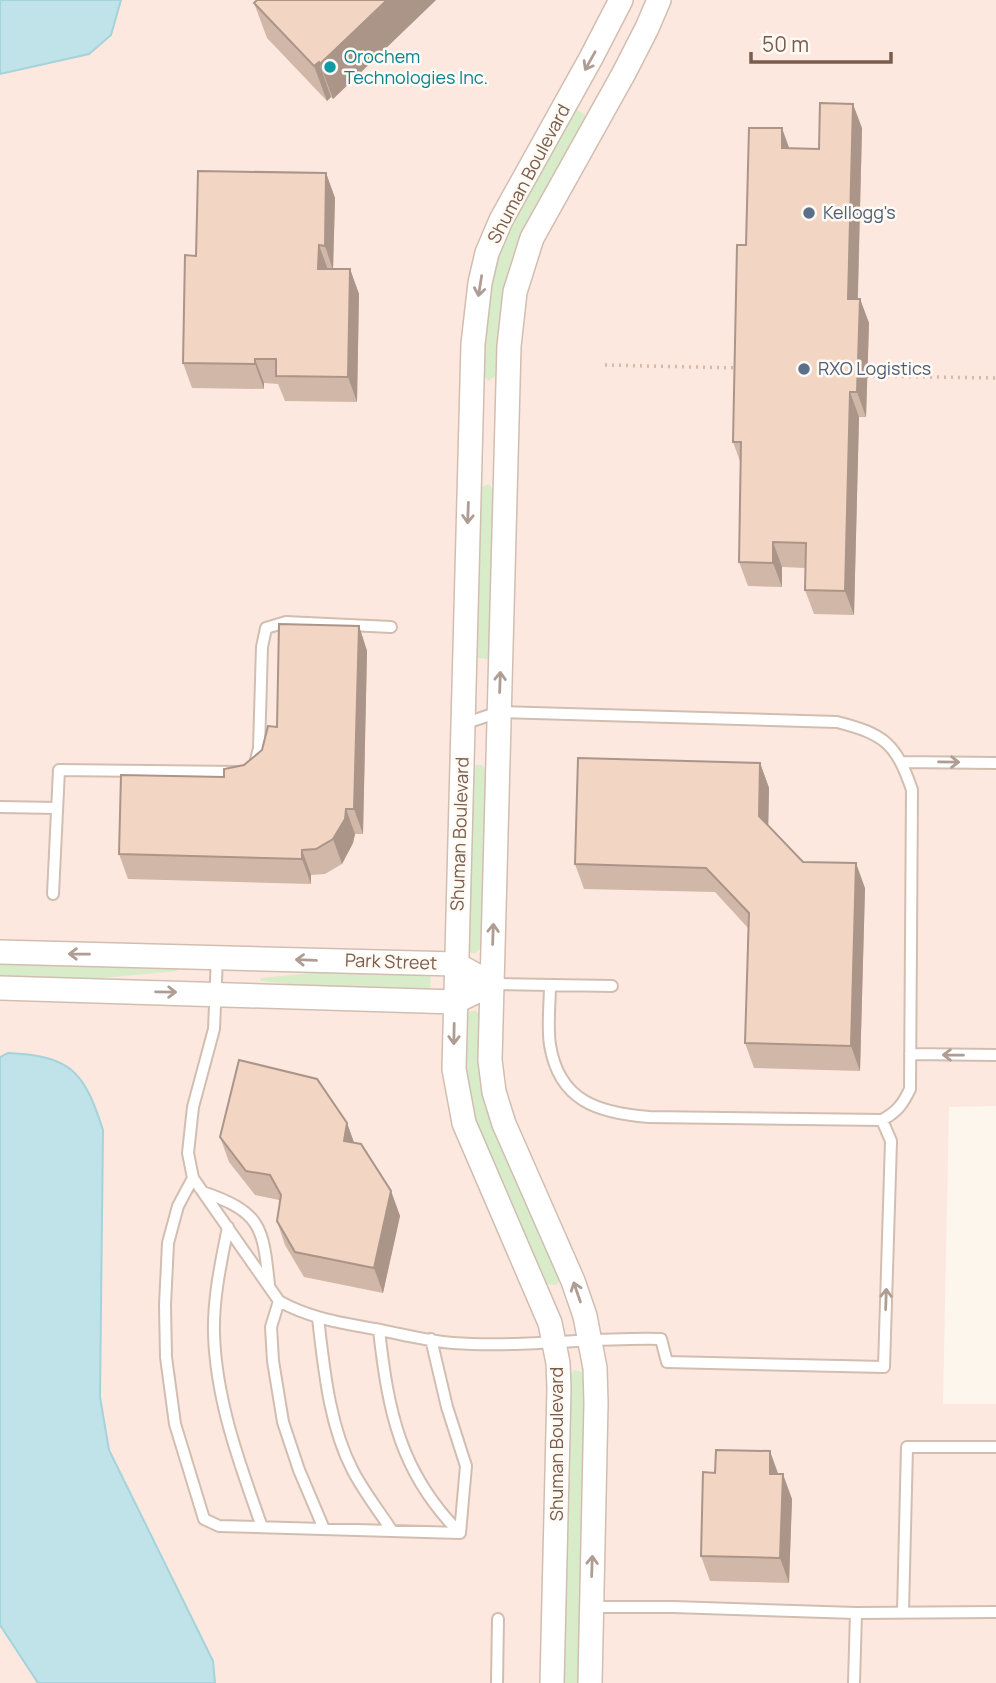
<svg xmlns="http://www.w3.org/2000/svg" width="996" height="1683" font-family="Manrope,sans-serif">
  <style>
    .commercial { fill: #fde8e0 }
    .green { fill: #d8ecc9 }
    .water { fill: #bfe3e8; stroke: #a5d3da; stroke-width: 2 }
    .lines { fill: none; stroke-linecap: round; stroke-linejoin: round }
    .lane-casing { stroke: #d1beb0; stroke-width: 14 }
    .street-casing { stroke: #d1beb0; stroke-width: 26 }
    .path { stroke: #d9b8a5; stroke-width: 3.5; stroke-dasharray: 2 5; stroke-linecap: butt }
    .lane { stroke: #fff; stroke-width: 10 }
    .street { stroke: #fff; stroke-width: 23 }
    .wall { fill: #d1b7a8 }
    .shaded-wall { fill: #aa9588 }
    .building { fill: #f3d5c3; stroke: #aa9588; stroke-width: 2 }
    .oneway { stroke: #af9d94 }
    .culture-dot { fill: #0f9aa8; stroke: #fffaf3; stroke-width: 2.5 }
    .service-dot { fill: #5c6f8a; stroke: #fffaf3; stroke-width: 2.5 }
    .labels { text-anchor: middle; stroke-width: 5; stroke-linejoin: round; paint-order: stroke }
    .culture-label { font-size: 18px; fill: #0d838f; stroke: #fffaf3; text-anchor: start }
    .street-label { font-size: 18px; fill: #7a5c4d; stroke: #fffaf3 }
    .service-label { font-size: 18px; fill: #4e5e75; stroke: #fffaf3; text-anchor: start }
  </style>
  <rect width="100%" height="100%" fill="#fdf6ec"/>
  <!-- commercial -->
  <path class="commercial" d="M0,0h996v1106l-47,1 -6,297h53v279h-996z"/>
  <!-- green -->
  <path class="green" d="M577,110l8,5v4c-28,52 -74,117 -82,175 -4,27 -4,54 -6,81l-9,6 -4,-5c1,-26 -2,-55 3,-81 12,-66 53,-124 84,-181z
    M489,484l5,7 -3,163 -3,5 -10,-1 -2,-5 3,-165z
    M475,765h7l5,5 -4,176 -7,7h-5l-4,-9 4,-174z
    M0,962l127,3 50,4v2l-85,8 -92,-2z
    M341,970l90,3 -1,16 -108,-2 -62,-6 1,-3z
    M470,1011h6l5,6 78,258v6l-3,4 -10,-1 -74,-173c-8,-32 -7,-63 -6,-96z
    M574,1370l9,2 3,34 -6,277h-16l-1,-21 8,-271 -2,-15z"/>
  <!-- water -->
  <path class="water" d="M0,0h121l-10,35 -22,19 -89,20z
    M8,1053c63,3 76,18 95,77l-3,267 9,53 104,211 2,22h-177l-38,-58v-568z"/>
  <g class="lines">
    <!-- lane casing -->
    <g class="lane-casing">
      <path id="lane" d="M463,724l36,-12 338,10c47,12 59,21 75,68l-2,299c-7,15 -13,23 -28,31l-233,-3c-51,-4 -90,-16 -99,-72 -3,-19 0,-41 0,-60
        M902,762l94,1
        M252,766l3,-2 4,-16 3,-101 4,-19 20,-6 105,5
        M0,807l57,1
        M53,894l6,-124 179,2
        M217,957l-3,72 -21,78 -5,46 5,25 86,123c30,17 62,22 96,28 26,5 52,12 78,14 70,5 139,-6 208,-4l6,23 217,5 7,-226 -9,-21
        M492,984l120,2
        M910,1054l86,1
        M193,1178l-15,28 -10,37 -3,62 1,52 9,67 29,95 15,7 241,7 6,-67 -19,-59 -16,-68
        M203,1192c58,20 60,34 66,93
        M228,1227c-7,35 -15,71 -14,107 2,67 26,131 48,193
        M279,1301l-8,26 2,34 10,61 16,48 25,59
        M318,1318c6,51 11,107 35,153 11,21 26,40 39,60
        M379,1330c9,81 21,143 81,203
        M590,1607h83l183,6 140,-1
        M903,1612l4,-165h89
        M497,1683l1,-64
        M854,1683l2,-70"/>
    </g>
    <!-- street casing -->
    <g class="street-casing">
      <path id="street" d="M0,952l456,12 36,20
        M0,988l455,14 37,-18
        M552,1683l7,-294 -1,-26 -8,-40 -86,-200 -10,-54 19,-725 7,-61 7,-30 14,-33 90,-162 30,-58
        M590,1683l6,-280 -1,-35 -10,-52 -12,-35 -69,-157 -10,-32 -4,-32 19,-714 6,-54 17,-54 92,-165 23,-45 12,-28"/>
    </g>
    <!-- path -->
    <path class="path" d="M605,365l134,3
      M867,376l129,2"/>
    <!-- lane -->
    <use href="#lane" class="lane"/>
    <!-- street -->
    <use href="#street" class="street"/>
  </g>
  <!-- wall -->
  <path class="wall" d="M257,0h179l-103,99 -2,-2 -4,4 -60,-63 -13,-35z
    M862,128l-4,171h2l9,24 -3,94h-7l-5,198 -40,-1 -9,-24v-22l-23,-1v20l-34,-1 -9,-24 2,-98 -8,-22 13,-197 43,-96h30z
    M326,173l9,25 -2,71h17l9,25 -2,108 -72,-1 -7,-17 -14,-1v6l-72,-1 -9,-25z
    M359,626l8,25 -4,183h-8l-2,9 -11,21 -17,10 -14,1v9l-183,-5 -9,-25 105,-77 20,-12 18,-15 15,-23z
    M760,763l9,25 -1,38 35,36 62,26 -5,183 -106,-3 -9,-25 3,-115 -33,-36 -131,-3 -9,-25z
    M347,1123l7,20 37,48 9,25 -17,77 -79,-16 -19,-32 -8,-24 3,-19 -1,-2 -24,-5 -26,-33 -9,-25z
    M779,1474l13,25 -3,84 -79,-2 -9,-25z"/>
  <!-- shaded-wall -->
  <path class="shaded-wall" d="M387,0h49l-103,99 -13,-35z
    M319,62l12,35 -4,4 -13,-35z
    M853,104l9,24 -5,195 -9,-24z
    M782,128l9,25 -9,-5z
    M326,173l9,25 -2,72 -8,-24z
    M319,245l9,25 -10,-1z
    M350,269l9,25 -2,108 -9,-25z
    M860,299l9,24 -3,94 -9,-25z
    M255,359l9,24v6l-9,-25z
    M850,392l9,25 -5,198 -9,-24z
    M773,542l9,25v20l-9,-24z
    M359,626l8,25 -4,183 -9,-25z
    M760,763l9,25 -1,53 -9,-25z
    M346,809l9,25 -2,9 -11,21 -9,-25z
    M302,850l9,25v9l-9,-25z
    M856,863l9,25 -5,183 -9,-25z
    M347,1123l9,25 -12,-7z
    M391,1191l9,25 -17,77 -9,-25z
    M770,1451l9,25 -9,-2z
    M783,1474l9,25 -3,84 -9,-25z"/>
  <!-- building -->
  <path class="building" d="M257,0h130l-67,64 -1,-2 -5,4 -60,-63z
    M820,103l33,1 -5,195h12l-3,93h-7l-5,199 -40,-1 1,-47 -33,-1v21l-34,-1 2,-120h-8l4,-197h9l3,-117h33v20l37,1z
    M198,171l128,2 -1,73 -6,-1 -1,24h32l-2,108 -72,-1v-17h-21v5l-72,-1 2,-108 11,1z
    M279,624l80,2 -5,183h-8l-1,10 -12,20 -17,10 -14,1v9l-183,-5 2,-79 103,2v-8l20,-4 18,-15 6,-24 9,1z
    M578,758l182,5 -1,53 44,46 53,1 -5,183 -106,-3 4,-130 -43,-45 -131,-4z
    M239,1060l78,19 30,44 -3,18 17,3 30,47 -17,77 -79,-16 -18,-31 4,-26 -11,-20 -24,-4 -26,-34z
    M716,1450l54,1v23h13l-3,84 -79,-2 2,-84 12,1z"/>
  <!-- one-way arrows -->
  <defs><path id="oneway-shaft" d="M-6 0H5M1.5-3L5.5 0L1.5 3" fill="none" stroke-width="1.6" stroke-linecap="round" stroke-linejoin="round" transform="scale(1.75)"/></defs>
  <g class="oneway">
    <use href="#oneway-shaft" transform="translate(590 61) rotate(119)"/>
    <use href="#oneway-shaft" transform="translate(480 286) rotate(99)"/>
    <use href="#oneway-shaft" transform="translate(468 513) rotate(92)"/>
    <use href="#oneway-shaft" transform="translate(500 682) rotate(-88)"/>
    <use href="#oneway-shaft" transform="translate(949 762) rotate(1)"/>
    <use href="#oneway-shaft" transform="translate(493 934) rotate(-88)"/>
    <use href="#oneway-shaft" transform="translate(79 954) rotate(-179)"/>
    <use href="#oneway-shaft" transform="translate(306 960) rotate(-178)"/>
    <use href="#oneway-shaft" transform="translate(166 992) rotate(1)"/>
    <use href="#oneway-shaft" transform="translate(454 1034) rotate(91)"/>
    <use href="#oneway-shaft" transform="translate(953 1055) rotate(-179)"/>
    <use href="#oneway-shaft" transform="translate(577 1292) rotate(-109)"/>
    <use href="#oneway-shaft" transform="translate(886 1299) rotate(-88)"/>
    <use href="#oneway-shaft" transform="translate(592 1566) rotate(-88)"/>
  </g>
  <!-- markers -->
  <circle class="culture-dot" cx="330" cy="67" r="7"/>
  <g class="service-dot">
    <circle cx="809" cy="213" r="7"/>
    <circle cx="804" cy="369" r="7"/>
  </g>
  <g class="labels">
    <!-- culture labels -->
    <g class="culture-label">
      <text x="344" y="63">Orochem<tspan x="344" dy="21">Technologies Inc.</tspan></text>
    </g>
    <!-- street labels -->
    <g class="street-label">
      <text transform="translate(529 174) rotate(-62)" y="6">Shuman Boulevard</text>
      <text transform="translate(460 834) rotate(-88)" y="6">Shuman Boulevard</text>
      <text transform="translate(391 962) rotate(2)" y="6">Park Street</text>
      <text transform="translate(557 1444) rotate(-90)" y="6">Shuman Boulevard</text>
    </g>
    <!-- service labels -->
    <g class="service-label">
      <text x="823" y="219">Kellogg's</text>
      <text x="818" y="375">RXO Logistics</text>
    </g>
  </g>
  <!-- scale -->
  <path d="M751 52v10h140v-10" fill="none" stroke="#7a5c4d" stroke-width="3.5"/>
  <text x="762" y="52" font-size="21" fill="#7a5c4d" stroke="#fffaf3" stroke-width="5" paint-order="stroke">50 m</text>
</svg>
